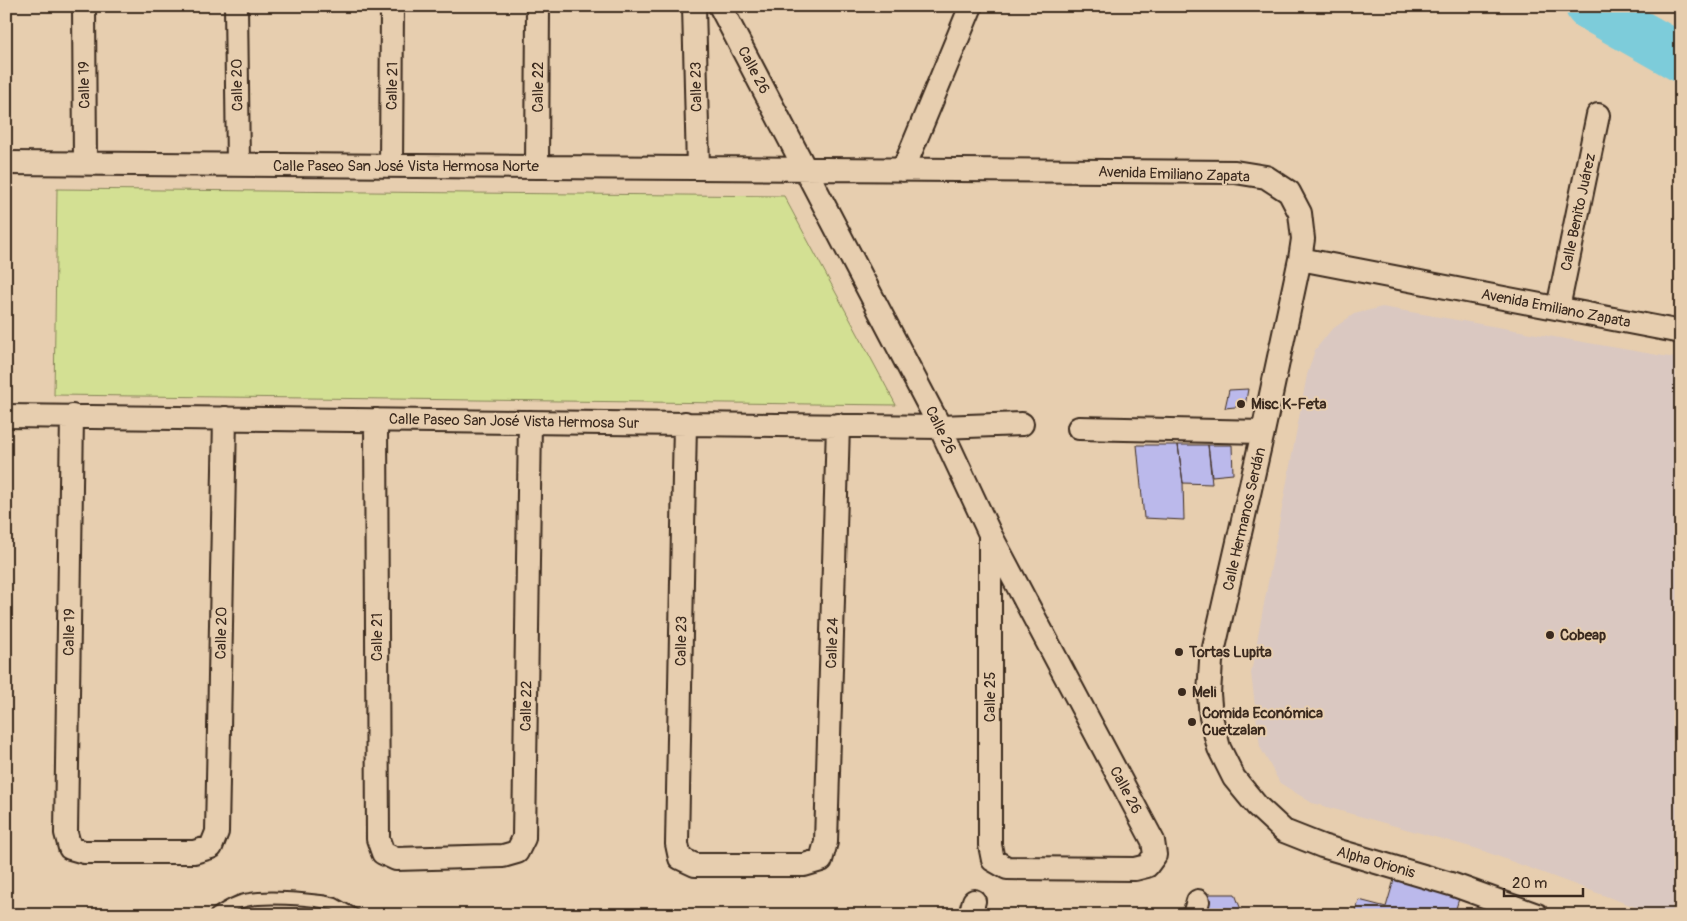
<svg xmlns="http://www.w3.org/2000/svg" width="1687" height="921" font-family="Pangolin,sans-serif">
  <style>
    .built { fill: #dac8c1 }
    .green { fill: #d3e093; stroke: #878558 }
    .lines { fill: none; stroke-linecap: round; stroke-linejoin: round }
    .river { stroke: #7dccda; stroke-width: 48 }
    .building { fill: #bbb9eb; stroke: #3b2a1e }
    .service-casing { stroke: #3b2a1e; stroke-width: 15 }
    .minor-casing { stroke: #3b2a1e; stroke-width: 26 }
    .service { stroke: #e7ceaf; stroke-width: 11 }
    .minor { stroke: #e7ceaf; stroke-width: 22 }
    .poi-dot { fill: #3b2a1e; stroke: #e7ceaf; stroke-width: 2 }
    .labels { text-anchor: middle; stroke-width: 4; stroke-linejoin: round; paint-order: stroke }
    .street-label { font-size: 15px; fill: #3b2a1e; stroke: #e7ceaf }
    .poi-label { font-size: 15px; font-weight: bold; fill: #3b2a1e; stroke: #e7ceaf; text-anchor: start }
  </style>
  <rect width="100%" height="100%" fill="#e7ceaf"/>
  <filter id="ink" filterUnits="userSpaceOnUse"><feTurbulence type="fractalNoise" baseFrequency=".02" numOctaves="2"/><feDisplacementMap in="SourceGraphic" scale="10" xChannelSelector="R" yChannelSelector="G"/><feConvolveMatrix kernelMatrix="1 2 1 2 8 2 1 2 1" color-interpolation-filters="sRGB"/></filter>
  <g filter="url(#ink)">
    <!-- built -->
    <path class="built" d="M1382,307l299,52v556h-24l-179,-66 -166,-46 -32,-20 -20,-36 -9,-74 56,-298 8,-25 16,-20 23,-16z"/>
    <!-- green -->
    <path class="green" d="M57,189l727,7 112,209 -842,-10z"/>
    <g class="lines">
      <!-- river -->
      <path class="river" d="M1589,6l92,52"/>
    </g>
    <!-- building -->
    <path class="building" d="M1248,389l-3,17 -20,2 4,-18z
      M1137,445h41l5,38 1,37 -40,-2z
      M1178,445h30l4,39 -29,-1z
      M1208,445h24l1,29 -21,2z
      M1396,873l65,19 -7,23h-99l4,-15 27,7z
      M1202,894h33l8,21h-29z"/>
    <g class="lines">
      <!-- service casing -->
      <g class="service-casing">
        <path id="service" d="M216,915c10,-7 20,-13 31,-15 19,-4 58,-1 78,2l9,2 20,11"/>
      </g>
      <!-- minor casing -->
      <g class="minor-casing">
        <path id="minor" d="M84,6l1,157
          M236,6l2,159
          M694,6l4,162
          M720,6l220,421 50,107 163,307 2,14 -8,11 -12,3 -128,-1 -14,-8 -3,-15v-311
          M6,163l1229,9 31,5 23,15 11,21 3,26 -3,20 -37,173 -52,229 -2,33 2,23 8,31 15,30 23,28 27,25 38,15 132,39 83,30
          M391,166l1,-160
          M537,167l1,-161
          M903,170l68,-164
          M1300,259l381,73
          M1558,308l40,-193
          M6,416l934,11 82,-3
          M72,416l-6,417 4,15 14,4h110l17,-5 6,-15 8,-414
          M376,420l2,419 5,14 13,6 107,-3 14,-4 7,-14 6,-416
          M685,423l-8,421 3,14 15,7h109l17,-5 5,-18 12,-417
          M1079,428l184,4
          M970,915l4,-14
          M1194,915l4,-14"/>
      </g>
      <!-- service -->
      <use href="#service" class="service"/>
      <!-- minor -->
      <use href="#minor" class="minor"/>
    </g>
  </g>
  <!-- markers -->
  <g class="poi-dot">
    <circle cx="1241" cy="404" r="5"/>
    <circle cx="1550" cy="635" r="5"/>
    <circle cx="1179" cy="652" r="5"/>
    <circle cx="1182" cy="692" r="5"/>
    <circle cx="1192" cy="722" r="5"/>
  </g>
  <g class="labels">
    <!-- street labels -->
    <g class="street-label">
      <text transform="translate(754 70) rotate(62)" y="5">Calle 26</text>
      <text transform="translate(84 85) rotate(-91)" y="5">Calle 19</text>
      <text transform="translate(237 85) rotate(-91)" y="5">Calle 20</text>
      <text transform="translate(392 86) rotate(-89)" y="5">Calle 21</text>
      <text transform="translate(538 87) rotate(-90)" y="5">Calle 22</text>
      <text transform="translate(696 87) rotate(-91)" y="5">Calle 23</text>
      <text x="406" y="171">Calle Paseo San José Vista Hermosa Norte</text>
      <text transform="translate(1174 174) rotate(2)" y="5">Avenida Emiliano Zapata</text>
      <text transform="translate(1578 212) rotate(-78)" y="5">Calle Benito Juárez</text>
      <text transform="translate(1556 308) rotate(11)" y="5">Avenida Emiliano Zapata</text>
      <text transform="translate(514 421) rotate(1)" y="5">Calle Paseo San José Vista Hermosa Sur</text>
      <text transform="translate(941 430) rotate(64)" y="5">Calle 26</text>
      <text transform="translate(1244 519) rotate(-77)" y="5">Calle Hermanos Serdán</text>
      <text transform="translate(69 632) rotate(-89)" y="5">Calle 19</text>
      <text transform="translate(221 633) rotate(-89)" y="5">Calle 20</text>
      <text transform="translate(377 637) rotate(-90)" y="5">Calle 21</text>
      <text transform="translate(681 641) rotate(-89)" y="5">Calle 23</text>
      <text transform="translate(832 643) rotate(-88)" y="5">Calle 24</text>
      <text transform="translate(990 697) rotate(-90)" y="5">Calle 25</text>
      <text transform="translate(526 706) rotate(-89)" y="5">Calle 22</text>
      <text transform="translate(1126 790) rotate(62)" y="5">Calle 26</text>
      <text transform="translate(1376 862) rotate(16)" y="5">Alpha Orionis</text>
    </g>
    <!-- poi labels -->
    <g class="poi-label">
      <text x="1251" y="409">Misc K-Feta</text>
      <text x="1560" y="640">Cobeap</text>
      <text x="1189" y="657">Tortas Lupita</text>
      <text x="1192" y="697">Meli</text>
      <text x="1202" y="718">Comida Económica<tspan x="1202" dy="17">Cuetzalan</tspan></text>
    </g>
  </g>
  <!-- margin -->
  <rect width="1687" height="921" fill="none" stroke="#e7ceaf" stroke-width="25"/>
  <rect x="12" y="12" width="1662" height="896" fill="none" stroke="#3b2a1e" stroke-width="2" filter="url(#ink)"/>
  <!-- scale -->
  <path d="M1504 888v8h79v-8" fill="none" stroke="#3b2a1e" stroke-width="2.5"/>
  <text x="1512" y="888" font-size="15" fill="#3b2a1e" stroke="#e7ceaf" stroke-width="4" paint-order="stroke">20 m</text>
</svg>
